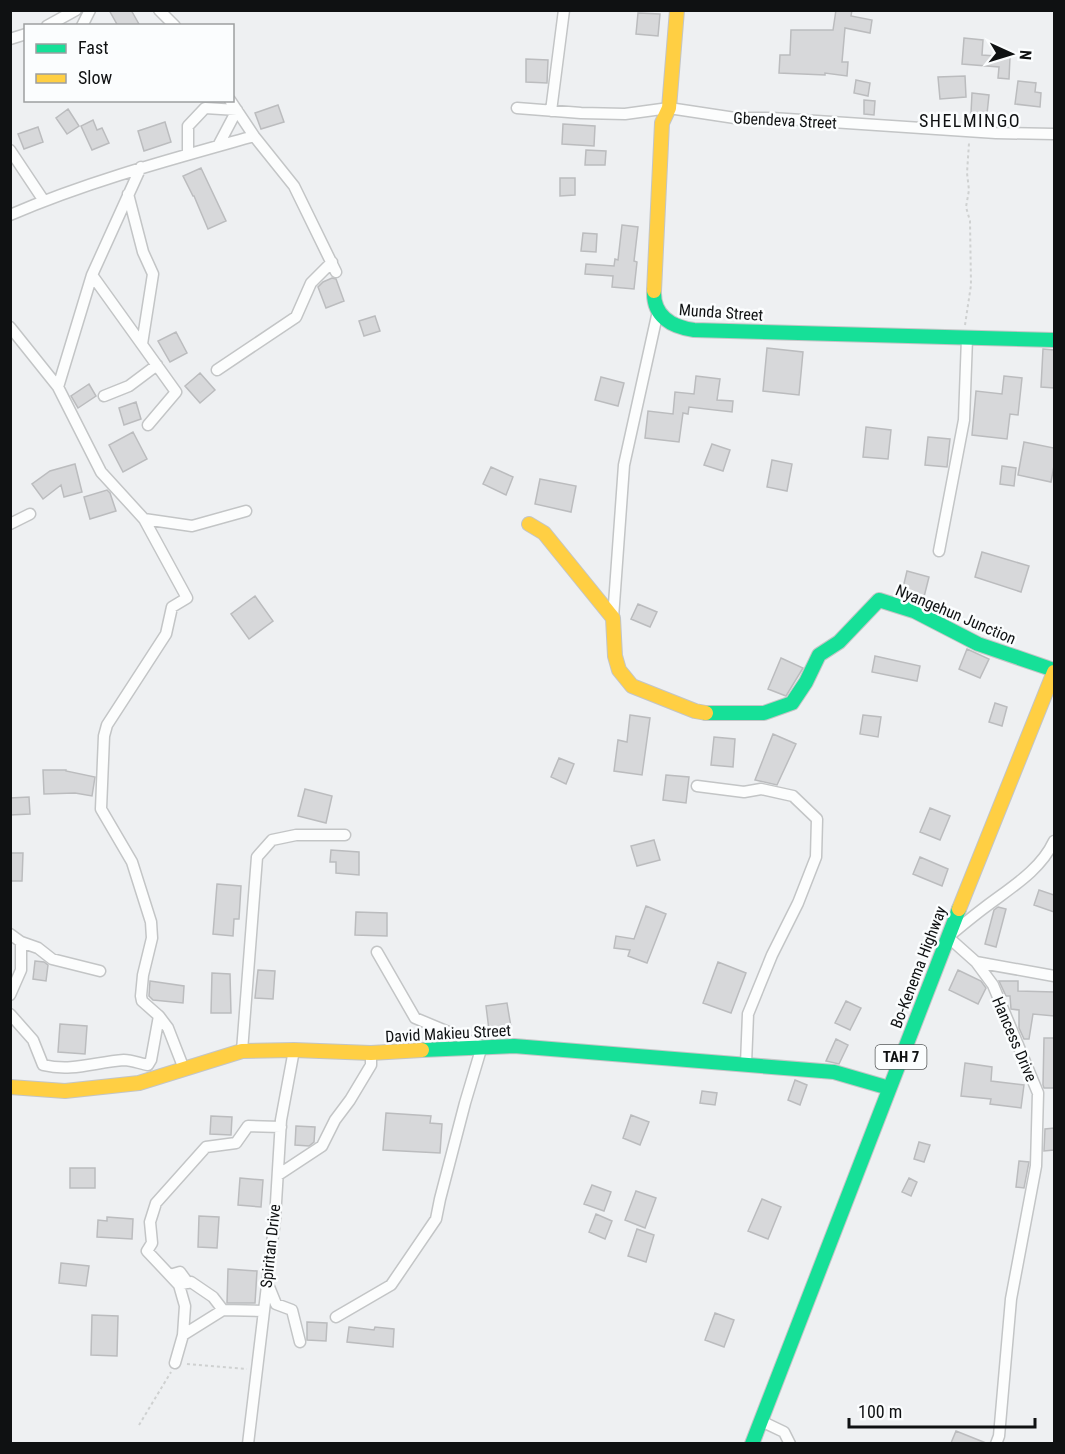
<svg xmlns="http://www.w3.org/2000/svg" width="1065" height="1454" font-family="'Roboto Condensed',sans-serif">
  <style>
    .building { fill: #d7d8da; stroke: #bbbcbe; stroke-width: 1.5 }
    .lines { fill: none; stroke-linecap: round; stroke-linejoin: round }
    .street-casing { stroke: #c3c5c6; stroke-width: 13 }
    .fast-casing { stroke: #c3c5c6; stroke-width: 16 }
    .slow-casing { stroke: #c3c5c6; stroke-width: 16 }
    .path { stroke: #cfd1d1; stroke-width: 2; stroke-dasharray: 3 3; stroke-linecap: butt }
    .street { stroke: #fcfdfd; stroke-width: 10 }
    .fast { stroke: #16e098; stroke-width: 14 }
    .slow { stroke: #ffcf43; stroke-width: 14 }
    .labels { text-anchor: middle; stroke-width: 5; stroke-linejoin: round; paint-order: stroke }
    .shield { fill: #fbfdfe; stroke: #565859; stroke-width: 1.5 }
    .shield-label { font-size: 15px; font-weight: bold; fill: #0f1112 }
    .street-label { font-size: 16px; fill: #0f1112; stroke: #fbfdfe }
    .neighbourhood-label { font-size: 18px; letter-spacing: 1.5px; fill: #0f1112; stroke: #fbfdfe }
  </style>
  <rect width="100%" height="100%" fill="#eef0f2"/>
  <!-- building -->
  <path class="building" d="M109,10h22l9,16h-22z
    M836,10h16l-1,6 21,4 -2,13 -25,-5 -3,34h6l-1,14 -22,-3v2l-46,-2 1,-18h10l1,-25h42z
    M638,13l22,1 -2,22 -22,-2z
    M964,38l19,2 -1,15 28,2 -1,22 -11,-1 1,-11 -37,-3z
    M526,59l22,1 -1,23 -21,-1z
    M965,76l1,21 -26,2 -2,-22z
    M856,80l14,3 -2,13 -14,-3z
    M1018,81l18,2 -1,9 6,1 -1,14 -25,-3z
    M972,93l17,2 -2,19 -16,-1z
    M864,100l11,1 -1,14 -10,-1z
    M278,105l6,17 -23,7 -6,-16z
    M68,109l11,17 -12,8 -11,-16z
    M93,120l4,10 5,-2 7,15 -17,7 -11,-24z
    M165,122l6,20 -27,9 -6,-20z
    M563,124l32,2 -1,20 -32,-2z
    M38,127l5,15 -19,7 -6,-15z
    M586,150l20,1 -1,14h-20z
    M201,168l25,53 -18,8 -14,-33h-1l-10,-20z
    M560,178h15v17l-15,1z
    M622,225l16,2 -4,34 3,1 -3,27 -22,-2 1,-11 -28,-2 1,-10 28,2 1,-7 3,1z
    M583,233l14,1 -1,18 -15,-1z
    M332,278l4,1 8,22 -18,7 -8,-21 5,-5z
    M375,316l5,15 -16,5 -5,-15z
    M176,332l11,21 -17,9 -12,-21z
    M767,348l36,4 -4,43 -36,-4z
    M1043,349l11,1v38l-13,-1z
    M200,373l15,17 -15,13 -15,-17z
    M696,376l24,3 -3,21 16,1 -1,11 -43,-5 -1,7 -5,-1 -4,29 -34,-4 3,-27 25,3 2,-22 19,2z
    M1004,376l18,2 -4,37 -8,-1 -3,25 -35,-4 4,-44 26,3z
    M601,377l23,6 -6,23 -23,-6z
    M89,384l7,12 -18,12 -7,-12z
    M136,402l5,17 -17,6 -5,-17z
    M866,427l25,3 -3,29 -25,-2z
    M133,432l14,27 -24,13 -14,-27z
    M928,437l22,2 -3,28 -22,-2z
    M1024,442l30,6v18l-3,16 -33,-7z
    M712,444l18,6 -7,21 -19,-6z
    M772,460l20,4 -5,27 -20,-4z
    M75,464l7,28 -18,5 -3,-12 -18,14 -11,-15 18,-13z
    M1002,466l14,2 -2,18 -14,-2z
    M491,467l22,10 -7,18 -23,-11z
    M540,479l36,7 -5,26 -36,-8z
    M107,490l3,3 6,18 -26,8 -6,-22z
    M982,552l47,14 -8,26 -46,-15z
    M907,571l22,6 -7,28 -21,-9z
    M255,596l18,25 -24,18 -18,-25z
    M638,604l19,8 -7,15 -19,-8z
    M967,649l22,10 -9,19 -21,-9z
    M875,656l45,10 -3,15 -45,-9z
    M781,658l22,10 -17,28 -18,-7z
    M995,703l12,4 -5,19 -13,-4z
    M630,715l20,3 -8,57 -28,-4 4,-31 9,2z
    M863,715l18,2 -3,20 -18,-3z
    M773,734l23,10 -19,41 -22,-5z
    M714,737l21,2 -2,28 -22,-2z
    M559,758l15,6 -8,20 -15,-7z
    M43,770h23v1l29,6 -3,19 -17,-3 -31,1z
    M666,775l23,2 -3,26 -23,-3z
    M305,789l27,7 -6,27 -28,-7z
    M29,797l1,17 -20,1v-17z
    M930,808l20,8 -10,24 -20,-8z
    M654,840l6,20 -23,6 -6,-20z
    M331,850l28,2v23l-23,-2v-11h-6z
    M10,853h13l-1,28h-12z
    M920,857l28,12 -6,17 -29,-12z
    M217,884l24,2 -2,33h-5l-1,17 -20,-2z
    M1039,890l15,5v17l-20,-7z
    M646,906l20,8 -19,49 -19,-7 2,-6 -16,-2 2,-12 18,3z
    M998,907l8,2 -10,38 -11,-3 9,-34z
    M356,912l31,1v23l-32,-1z
    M35,961l9,1 4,3 -2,16 -13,-2z
    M718,962l28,11 -15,40 -28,-10z
    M258,970l17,1 -2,28 -18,-1z
    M958,970l23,11 5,7 -8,16 -29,-14z
    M212,973l18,1 1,39h-20z
    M150,981l34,5 -1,17 -30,-3 -4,-4z
    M999,981h19v10l36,1v24l-21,-2 -4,25h-5l-5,-11v-18l-8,-1 -1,-13h-4z
    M846,1001l15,7 -11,22 -15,-7z
    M507,1003l4,24 -22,3 -3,-24z
    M60,1024l27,2 -2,28 -27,-2z
    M1044,1038h10v50h-10l-1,-3z
    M836,1039l12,6 -9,19 -13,-3z
    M965,1063l27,4 -1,14 33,4 -3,23 -31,-4 1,-5 -30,-3z
    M795,1080l12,5 -7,20 -12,-5z
    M702,1091l15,2 -2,12 -15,-2z
    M386,1113l45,3 -1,7 12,1 -2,29 -57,-3z
    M631,1115l18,7 -9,23 -17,-7z
    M211,1116l21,1 -1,18 -21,-1z
    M296,1126l19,1 -1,15 -5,4 -14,-1z
    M1054,1128v22l-10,1 1,-22z
    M919,1142l11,3 -6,17 -10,-3z
    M1019,1161l10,1 -5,26 -8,-1z
    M70,1168h25v20h-25z
    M240,1178l23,2 -2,27 -23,-2z
    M909,1178l8,4 -6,14 -9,-4z
    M592,1185l19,7 -7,19 -20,-7z
    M636,1191l20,7 -11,30 -20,-8z
    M762,1199l19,8 -13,32 -20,-8z
    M596,1214l16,7 -7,18 -16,-7z
    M199,1216l20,1 -2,31 -19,-1z
    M107,1217l26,2 -1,20 -35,-2 1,-17 9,1z
    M637,1229l17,6 -8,27 -18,-6z
    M61,1263l28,3 -3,20 -27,-3z
    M228,1269l29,2 -2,32h-28z
    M715,1313l19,7 -10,27 -19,-7z
    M92,1315l26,1 -1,40 -26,-1z
    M307,1322l20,1 -1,18 -19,-1z
    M349,1327l25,3 1,-3 19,2 -1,18 -46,-5z
    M956,1431l30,12h-35z"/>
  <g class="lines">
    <!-- street casing -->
    <g class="street-casing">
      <path id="street" d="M159,10l16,16
        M47,26l29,-16
        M82,26l8,-16
        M10,39l16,-5
        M230,100l24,36 40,50 42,86
        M517,108l64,5 44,1 44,-6 66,10h37l224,15 58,1
        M551,111l13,-101
        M10,150l34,51
        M188,154v-28l17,-18 32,2 -19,36
        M128,194l15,58 10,22 -11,70
        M10,215c79,-34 162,-56 244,-79
        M92,275l84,117 -28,33
        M10,327l48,60 43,85 43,47 48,7 54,-15
        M217,370l79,-53 15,-34 21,-21
        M58,387l34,-112 49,-108
        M104,396l25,-10 28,-21
        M144,519l43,79 -15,9 -6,27 -59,91 -3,11 -3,73 31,53 19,60 1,16 -9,37 -2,21 1,5 17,15
        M10,524l20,-10
        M939,551l25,-131 3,-82
        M613,618l11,-153 34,-154
        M697,786l47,6 17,-3 32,7 24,23 -1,38 -18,46 -26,52 -24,59 -2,50
        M10,934l11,8
        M976,962l78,14
        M10,995l11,-25v-28l17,6 14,11 48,12
        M10,1014l23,26 10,25c30,7 52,-3 81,-5 8,0 17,4 24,5l3,-5 8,-44 9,12 16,41
        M242,1051l15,-194 15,-17 24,-5h49
        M278,1175l44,-29 13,-26 15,-20 21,-35v-12
        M170,1275l10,-3 8,11
        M267,1282l9,22 16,6 8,32
        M179,1285l12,-3 22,15 10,13
        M336,1317l55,-32 45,-66 4,-20 25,-96 17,-57 -67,-28 -38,-66
        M183,1335l2,-29 -6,-21 -32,-34 5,-8 -2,-21 6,-19 50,-56 30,-4 12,-17 33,1
        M175,1363l8,-28 40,-25 39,1
        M761,1421l23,11 6,12
        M248,1444l27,-225 6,-99 13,-70
        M996,1444l3,-8 12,-137 25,-133 2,-73 -45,-108 -17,-23 -28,-25c12,-10 24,-20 36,-29 26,-20 56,-37 70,-67"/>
    </g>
    <!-- fast casing -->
    <g class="fast-casing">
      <path id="fast" d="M654,291c-1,26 18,36 40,39l360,10
        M706,713h58l28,-10 14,-21 13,-27 20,-13 40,-42 35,11 64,33 76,26
        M422,1050l92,-4 320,26 55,16
        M752,1444l207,-535"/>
    </g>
    <!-- slow casing -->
    <g class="slow-casing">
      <path id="slow" d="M654,291l8,-168 7,-15 8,-98
        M529,524l15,9 69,85 2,38 4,14 13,16 63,25 11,2
        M959,909l95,-237
        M10,1087l55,4 74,-8 103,-32 52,-1 77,3 51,-3"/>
    </g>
    <!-- path -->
    <path class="path" d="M965,325l6,-40 -1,-64 -4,-14 3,-17 -2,-17 2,-30
      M187,1364l60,5
      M139,1425l32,-53"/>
    <!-- street -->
    <use href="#street" class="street"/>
    <!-- fast -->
    <use href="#fast" class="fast"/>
    <!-- slow -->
    <use href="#slow" class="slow"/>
  </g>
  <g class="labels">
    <!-- shield labels -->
    <rect class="shield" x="875.5" y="1045" width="51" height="24" rx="4.5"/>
    <g class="shield-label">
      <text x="901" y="1062">TAH 7</text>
    </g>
    <!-- street labels -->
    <g class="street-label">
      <text transform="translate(785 120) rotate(3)" y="6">Gbendeva Street</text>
      <text transform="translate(721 312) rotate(4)" y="6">Munda Street</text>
      <text transform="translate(956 614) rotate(23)" y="6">Nyangehun Junction</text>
      <text transform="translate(918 967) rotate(-69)" y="6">Bo-Kenema Highway</text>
      <text transform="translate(448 1033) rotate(-3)" y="6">David Makieu Street</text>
      <text transform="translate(1015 1039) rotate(67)" y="6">Hancess Drive</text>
      <text transform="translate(270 1246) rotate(-84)" y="6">Spiritan Drive</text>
    </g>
    <!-- neighbourhood labels -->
    <g class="neighbourhood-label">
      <text x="970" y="127">SHELMINGO</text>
    </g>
  </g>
  <!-- border -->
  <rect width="1065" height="1454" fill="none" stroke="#0f1112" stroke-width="24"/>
  <!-- legend -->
  <rect x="24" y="24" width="210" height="78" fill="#fbfdfe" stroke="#9d9fa0" stroke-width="1.5"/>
  <rect x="36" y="44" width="30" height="9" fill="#16e098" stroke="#9d9fa0" stroke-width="1.5"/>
  <text x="78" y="54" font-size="18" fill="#0f1112">Fast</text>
  <rect x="36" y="74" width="30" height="9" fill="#ffcf43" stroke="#9d9fa0" stroke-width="1.5"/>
  <text x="78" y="84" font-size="18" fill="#0f1112">Slow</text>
  <!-- north arrow -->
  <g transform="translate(1011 54) rotate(94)" stroke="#fbfdfe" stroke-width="4.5" paint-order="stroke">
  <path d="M0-4.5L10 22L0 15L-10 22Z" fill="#0f1112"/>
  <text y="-9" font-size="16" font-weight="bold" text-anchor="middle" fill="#0f1112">N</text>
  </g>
  <!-- scale -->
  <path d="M849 1418v9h186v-9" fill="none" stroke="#0f1112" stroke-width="3"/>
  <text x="858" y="1418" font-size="18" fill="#0f1112" stroke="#fbfdfe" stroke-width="4.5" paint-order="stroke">100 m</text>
</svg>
